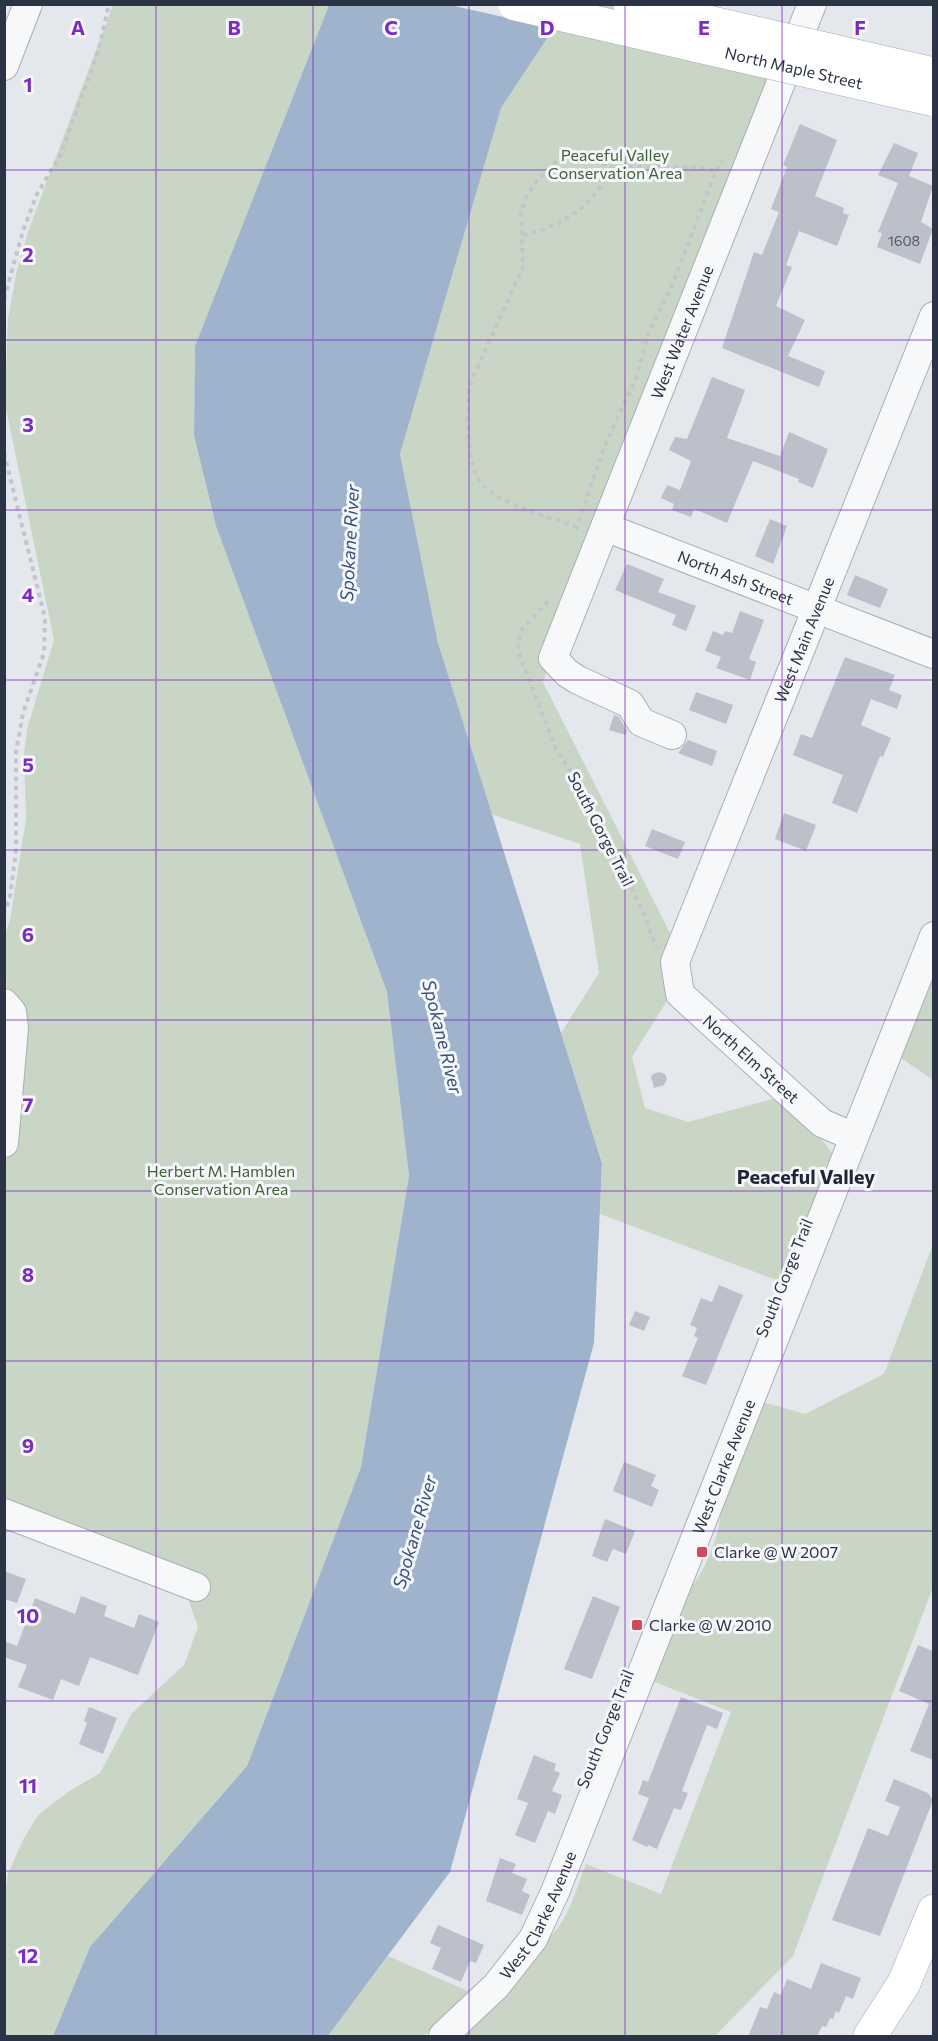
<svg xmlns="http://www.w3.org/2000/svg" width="938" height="2041" font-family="Commissioner,sans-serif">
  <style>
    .green { fill: #c9d6c5 }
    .water { fill: #9fb4cc }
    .pier { fill: #e4e7ec }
    .building { fill: #bbc0ca }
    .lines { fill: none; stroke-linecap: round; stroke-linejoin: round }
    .minor-casing { stroke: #a9aeb7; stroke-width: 30 }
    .major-casing { stroke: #a3abb8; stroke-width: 34 }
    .path { stroke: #c2c5cb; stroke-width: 4; stroke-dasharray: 4.5 4.5; stroke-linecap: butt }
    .minor { stroke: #f7f8fa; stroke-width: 28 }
    .major { stroke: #fff; stroke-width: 33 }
    .major-bridge-casing { stroke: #a3abb8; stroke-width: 34; stroke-linecap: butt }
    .major-bridge { stroke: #fff; stroke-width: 33 }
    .grid { fill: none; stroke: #7b2cbf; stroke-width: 1.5; stroke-opacity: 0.55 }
    .poi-dot { fill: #d1495b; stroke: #f4f6f9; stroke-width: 2 }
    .labels { text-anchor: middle; stroke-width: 6; stroke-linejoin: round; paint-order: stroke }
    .number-label { font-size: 14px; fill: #4f5766 }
    .street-label { font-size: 16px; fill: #2b3445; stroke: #f4f6f9 }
    .park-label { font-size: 16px; fill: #3f6138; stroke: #f4f6f9 }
    .poi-label { font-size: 16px; fill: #2b3445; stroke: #f4f6f9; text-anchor: start }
    .water-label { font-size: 18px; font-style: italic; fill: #34527a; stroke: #f4f6f9 }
    .quarter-label { font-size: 20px; font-weight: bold; fill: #1d2536; stroke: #f4f6f9 }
    .grid-label { font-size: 20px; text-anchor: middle; font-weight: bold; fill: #7b2cbf; stroke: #f4f6f9; stroke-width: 6; stroke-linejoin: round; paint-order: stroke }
  </style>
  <rect width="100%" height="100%" fill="#e4e7ec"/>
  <!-- green -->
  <path class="green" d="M113,5h216l-134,341 -1,89 22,91 171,466 22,184 -48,291 -114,299 -157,181 -37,89h-48l-1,-134 4,-28 15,-34 15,-25 30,-23 32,-19 32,-60 52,-48 14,-38 -9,-25 10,-25 -194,-74 -1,-324 7,-50 -6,-194 5,-15 16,-101 -2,-65 3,-25 27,-89 -49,-236 3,-86 9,-48 12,-41z
    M569,5h141l89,33 -256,644 129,255 1,54 -41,66 13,51 43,14 88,-24 47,43 10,13 -46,130 -187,-70 2,-52 -41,-129 38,-60 -19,-129 -89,-30 -53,-171 -38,-189 101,-346z
    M933,976v104l-32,-22z
    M933,1244v343l-140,369 -78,80h-259l86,-94c25,-13 34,-54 44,-78l75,30 70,-182 -79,-31 37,-92c15,-14 32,-57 31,-77l43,-110 42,12 79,-40z
    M388,1956l82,36 -46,44h-96z"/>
  <!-- water -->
  <path class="water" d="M329,5h240l-68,103 -101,346 38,189 164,520 -8,180 -144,529 -122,164h-275l37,-89 157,-181 114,-299 48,-291 -22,-184 -171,-466 -22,-91 1,-89z"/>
  <!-- pier -->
  <path class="pier" d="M572,4l-15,25 -107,-24z"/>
  <!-- building -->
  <path class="building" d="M800,124l37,16 -22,56 29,12 -1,5 6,2 -12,31 -38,-15 -13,34 6,2 -16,39 29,14 -17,36 37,15 -6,16 -97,-39 32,-96 8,3 17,-43 -8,-3 16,-42 -4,-2z
    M894,143l24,10 -9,23 24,10 -12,36 12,7 -13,35 -43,-17 5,-14 -4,-1 20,-49 -20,-8z
    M712,377l33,13 -18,48 53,18 9,-24 39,17 -15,39 -15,-6 1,-3 -46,-18 -26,62 -33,-14 -3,8 -19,-7 2,-6 -13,-6 6,-13 13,5 11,-29 -22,-11 6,-13 12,2z
    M770,519l17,7 -14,38 -18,-8z
    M627,564l37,15 -6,13 38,14 -10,25 -14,-6 4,-10 -61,-25z
    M855,575l33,14 -8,19 -33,-13z
    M740,611l24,9 -15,39 7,3 -6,18 -34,-12 5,-11 -16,-6 8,-20 10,4 2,-4 7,2z
    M845,657l50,18 -6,15 13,5 -5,14 -26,-10 -10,26 30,13 -8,19 -3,-1 -23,57 -25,-10 11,-28 -50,-20 8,-21 11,4z
    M696,692l37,13 -7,19 -37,-14z
    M614,715l5,2 8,14 -1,4 -17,-5z
    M688,740l29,11 -5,15 -34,-13z
    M784,813l32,12 -10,26 -31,-12z
    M652,829l33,13 -7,17 -33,-13z
    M659,1072l6,2 2,5 -3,6 -10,3 -3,-11 2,-3z
    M719,1285l24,10 -37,90 -24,-9 16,-38 -4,-2 3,-8 -7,-3 11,-27 11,4z
    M635,1311l15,6 -6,14 -15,-6z
    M624,1462l32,13 -5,11 8,4 -7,17 -39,-16z
    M605,1519l30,12 -9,23 -13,-5 -6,13 -15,-6z
    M4,1571l22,8 -9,24 -13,-4z
    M81,1596l26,10 -3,10 30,12 5,-14 20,8 -21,53 -48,-18 -11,29 -18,-7 -8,21 -35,-13 9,-22 -23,-8v-16l13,5 18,-48 40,16z
    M593,1596l27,11 -28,72 -28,-10z
    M918,1645l15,6v109l-23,-9 19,-47 -30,-13z
    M681,1697l42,16 -6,16 -10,-4 -25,66 6,2 -7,17 -7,-2 -17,41 -9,-4 -1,2 -15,-7 17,-42 -11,-4 5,-14 5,2z
    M89,1707l28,11 -14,36 -24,-10 8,-21 -3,-2z
    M534,1755l22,9 -2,6 6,3 -8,18 10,4 -7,19 -7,-3 -13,32 -20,-8 13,-32 -11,-4z
    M894,1779l34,14 5,7 -53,136 -48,-16 36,-92 20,8 12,-29 -15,-6z
    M500,1858l16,6 -4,9 15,6 -5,12 8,4 -8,20 -36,-14z
    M438,1925l46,20 -8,18 -6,-2 -9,21 -29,-13 9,-21 -11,-5z
    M821,1963l40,15 -8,21 -7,-3 -7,17 -3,-2 -3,8 -3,-1 -4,9 -4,-1 -5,11h-69l12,-30 7,2 7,-17 7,3 6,-16 24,10z"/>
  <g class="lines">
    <!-- minor casing -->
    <g class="minor-casing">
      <g id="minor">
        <path d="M4,66l24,-62"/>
        <path id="s1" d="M605,527l328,127"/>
        <path id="s2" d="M672,735l-31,-13 -11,-18 -52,-24 -11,-7 -14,-15 259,-654"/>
        <path d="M4,1003l8,9 2,16 -10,115"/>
        <path id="s3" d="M852,1136l-30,-13 -142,-129 -5,-32 259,-646"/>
        <path d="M4,1513l192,74"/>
        <path id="s4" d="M443,2036l53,-50 37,-47 22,-47 379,-956"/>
      </g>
    </g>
    <!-- major casing -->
    <g class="major-casing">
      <path id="major" d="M870,2036l34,-53 30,-72"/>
    </g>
    <!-- path -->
    <path class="path" d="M523,235c26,-5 54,-19 71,-40 7,-8 12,-19 19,-28
      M4,299l19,-68 14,-37 23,-38 39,-107 10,-45
      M4,453l41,165 -1,35 -21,60 -7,39v99l-6,46 -6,16
      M577,527c-26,-10 -78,-22 -96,-44 -15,-18 -15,-76 -11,-99l53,-117 -2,-55 6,-16 11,-17 25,-24h15l35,12h85l18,4
      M576,530l29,-85 32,-69 12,-45 24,-48 43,-112 7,-10
      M548,601l-28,31 -2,19 38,98 34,51 55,116 11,31"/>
    <!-- minor -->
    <use href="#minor" class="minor"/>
    <!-- major -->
    <use href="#major" class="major"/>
    <!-- major-bridge casing -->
    <g class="major-bridge-casing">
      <g id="major-bridge">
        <path id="s5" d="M515,4l419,96"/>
        <path d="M630,4l304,70"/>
      </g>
    </g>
    <!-- major-bridge -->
    <use href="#major-bridge" class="major-bridge"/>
  </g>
  <!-- grid -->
  <path class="grid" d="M156,4v2032M313,4v2032M469,4v2032M625,4v2032M782,4v2032M4,170h930M4,340h930M4,510h930M4,680h930M4,850h930M4,1020h930M4,1191h930M4,1361h930M4,1531h930M4,1701h930M4,1871h930"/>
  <!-- markers -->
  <g class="poi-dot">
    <rect x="696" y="1546" width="12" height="12" rx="3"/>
    <rect x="631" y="1619" width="12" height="12" rx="3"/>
  </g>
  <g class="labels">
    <!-- number labels -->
    <g class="number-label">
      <text x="904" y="246">1608</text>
    </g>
    <!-- street labels -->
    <g class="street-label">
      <text dy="6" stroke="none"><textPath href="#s5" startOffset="286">North Maple Street</textPath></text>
      <text dy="6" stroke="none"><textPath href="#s2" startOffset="496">West Water Avenue</textPath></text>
      <text dy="6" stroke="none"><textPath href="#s1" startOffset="140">North Ash Street</textPath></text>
      <text dy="6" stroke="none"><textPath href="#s3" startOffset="604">West Main Avenue</textPath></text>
      <text transform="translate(601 829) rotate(63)" y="6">South Gorge Trail</text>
      <text transform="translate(751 1059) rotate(42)" y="6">North Elm Street</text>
      <text transform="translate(784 1278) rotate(-68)" y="6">South Gorge Trail</text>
      <text dy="6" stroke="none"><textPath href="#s4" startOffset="642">West Clarke Avenue</textPath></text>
      <text transform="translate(605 1729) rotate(-68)" y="6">South Gorge Trail</text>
      <text dy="6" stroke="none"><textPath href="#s4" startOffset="156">West Clarke Avenue</textPath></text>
    </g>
    <!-- park labels -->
    <g class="park-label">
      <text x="615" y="161">Peaceful Valley<tspan x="615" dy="18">Conservation Area</tspan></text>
      <text x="221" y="1177">Herbert M. Hamblen<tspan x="221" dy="18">Conservation Area</tspan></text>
    </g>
    <!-- poi labels -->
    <g class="poi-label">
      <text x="714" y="1558">Clarke @ W 2007</text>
      <text x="649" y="1631">Clarke @ W 2010</text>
    </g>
    <!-- water labels -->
    <g class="water-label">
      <text transform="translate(350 543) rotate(-87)" y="6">Spokane River</text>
      <text transform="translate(442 1037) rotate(76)" y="6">Spokane River</text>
      <text transform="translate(415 1532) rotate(-74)" y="6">Spokane River</text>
    </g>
    <!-- quarter labels -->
    <g class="quarter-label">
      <text x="806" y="1184">Peaceful Valley</text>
    </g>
  </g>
  <g class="grid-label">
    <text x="78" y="35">A</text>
    <text x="234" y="35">B</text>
    <text x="391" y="35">C</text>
    <text x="547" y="35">D</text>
    <text x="704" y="35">E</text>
    <text x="860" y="35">F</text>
    <text x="28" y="92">1</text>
    <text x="28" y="262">2</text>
    <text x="28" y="432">3</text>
    <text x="28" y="602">4</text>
    <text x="28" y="772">5</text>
    <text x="28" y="942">6</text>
    <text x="28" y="1112">7</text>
    <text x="28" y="1282">8</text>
    <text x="28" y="1453">9</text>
    <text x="28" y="1623">10</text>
    <text x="28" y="1793">11</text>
    <text x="28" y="1963">12</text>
  </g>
  <!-- border -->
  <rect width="938" height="2041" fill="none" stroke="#2b3445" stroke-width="12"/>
</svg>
